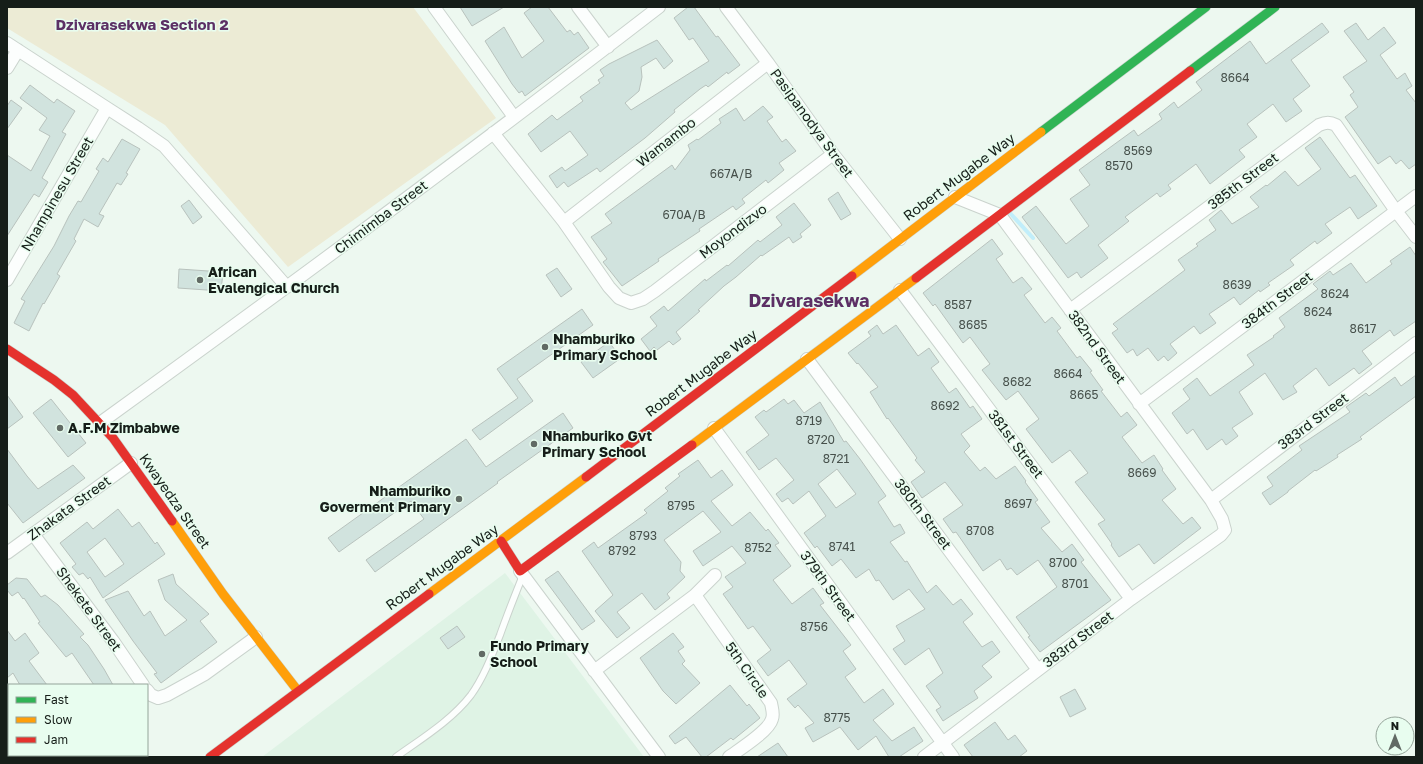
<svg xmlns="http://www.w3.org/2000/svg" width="1423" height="764" font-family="'Golos Text',sans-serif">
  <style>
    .built { fill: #dff3e5 }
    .green { fill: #ecebd5 }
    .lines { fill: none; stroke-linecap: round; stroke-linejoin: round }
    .stream { stroke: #c1eefa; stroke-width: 4 }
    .building { fill: #d1e3de; stroke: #b8c2bd; fill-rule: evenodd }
    .lane-casing { stroke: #cad3cd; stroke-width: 8 }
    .street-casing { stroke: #cad3cd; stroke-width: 14 }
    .fast-casing { stroke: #cad3cd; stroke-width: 10 }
    .slow-casing { stroke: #cad3cd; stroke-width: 10 }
    .jam-casing { stroke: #cad3cd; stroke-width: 10 }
    .lane { stroke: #fcfefd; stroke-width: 6 }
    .street { stroke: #fcfefd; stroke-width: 12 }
    .fast { stroke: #30b455; stroke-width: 9 }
    .slow { stroke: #ff9f0a; stroke-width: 9 }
    .jam { stroke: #e5322d; stroke-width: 9 }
    .poi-dot { fill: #616a64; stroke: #e8fdef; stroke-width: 1.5 }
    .labels { text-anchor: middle; stroke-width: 3; stroke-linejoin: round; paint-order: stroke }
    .number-label { font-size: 12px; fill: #46504b }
    .street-label { font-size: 14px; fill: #161e19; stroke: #e8fdef }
    .poi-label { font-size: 14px; font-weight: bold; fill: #161e19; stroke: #e8fdef; text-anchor: start }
    .neighbourhood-label { font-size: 15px; font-weight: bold; fill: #5c3065; stroke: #e8fdef }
    .district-label { font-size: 18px; font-weight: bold; fill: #5c3065; stroke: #e8fdef }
  </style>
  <rect width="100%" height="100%" fill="#edf8f0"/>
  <!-- built -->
  <path class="built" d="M505,573l139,184h-382z"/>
  <!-- green -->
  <path class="green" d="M7,7h406l83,111 -208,149 -123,-142 -158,-97z"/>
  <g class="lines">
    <!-- stream -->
    <path class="stream" d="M1010,213l23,25"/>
  </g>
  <!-- building -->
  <path class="building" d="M460,7h44l-32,19z
    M532,7h16l19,25 3,-2 4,5 4,-3 11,16 -64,48 -3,-5 -3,2 -7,-9 -27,-43 19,-14 18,31 22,-17 -20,-28z
    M688,7h6l22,30 2,-1 22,29 -12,9 -1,-2 -19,15 -2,-2 -6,4 -26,21 1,2 -30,26 -45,34 -3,-4 -29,19 -4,-5 -7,6 -8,-12 13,-9 3,4 23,-16 -18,-24 -29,21 -13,-18 24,-19 5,5 26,-19 -3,-4 20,-14 -2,-3 6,-4 -4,-6 9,-6 48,-24 16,21 -9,8 -8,-11 -15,9 1,10 -3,14 -14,12 6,7 78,-49 -16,-23 -4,2 -15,-22z
    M1322,23l7,9 -38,28 19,26 -17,13 9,12 -16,11 -13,-18 -26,20 10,13 -18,13 6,7 -35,27 -14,-20 -28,21 3,4 -11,8 -3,-4 -32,24 4,4 -31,24 10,13 -27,20 -4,-6 -9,6 -46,-61 14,-11 30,38 23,-18 -19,-27 20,-14 -11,-15 55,-40 4,6 24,-17 -3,-5 15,-12 4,6 24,-18 -6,-8 54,-41 16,23z
    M1356,23l12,17 16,-13 12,16 -16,12 17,24 8,-6 7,13 -6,4 10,13v61l-7,5 -8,-9 -5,4 -6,-8 -12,8 -33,-47 13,-10 -8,-12 4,-3 -11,-15 24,-16 -23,-30z
    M30,85l24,18 3,-4 18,12 -13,21 4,2 -24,44 6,4 -9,15 -5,-3 -27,42v-81l24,16 19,-35 -11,-6 8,-12 -27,-20z
    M11,100l11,8 -15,21v-23z
    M763,106l10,11 -6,4 15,21 4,-3 10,12 -17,12 5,7 -16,13 -2,-3 -24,19 3,4 -9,7 -3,-4 -34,23 1,2 -42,28 1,2 -37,25 -19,-24 4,-3 -16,-22 21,-14 -7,-9 67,-49 3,5 15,-20 -2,-5 9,-6 1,1 23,-17 -2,-4 17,-11 8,13z
    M1320,137l30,41 5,-3 22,31 -19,13 -8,-12 -25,17 7,9 -15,11 -2,-3 -25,19 4,5 -26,18 2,2 -10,7 -1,-2 -19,15 -6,-8 -25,17 7,9 -16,11 -6,-8 -24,18 7,9 -9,8 -4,-5 -6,5 -10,-13 -11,8 -4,-7 -6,4 -15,-20 6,-4 -5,-5 72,-54 -7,-10 20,-14 -2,-2 20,-14 -7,-10 12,-10 11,14 27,-17 -9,-10 16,-12 1,1 18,-15 13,15 23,-17 -16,-21z
    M122,139l18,10 -14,24 2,1 -7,11 -4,-2 -18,31 5,2 -6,11 -14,-8 -10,20 2,2 -19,33 3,2 -16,28 -1,-1 -14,28 -15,-8 11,-22 -4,-2 33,-53 15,-30 9,-15 3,1 18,-31 -3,-2 7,-11 5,4z
    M838,192l13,22 -10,6 -13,-21z
    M189,200l13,17 -9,7 -12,-18z
    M794,203l17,22 -11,9 2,3 -9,6 -4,-6 -27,19 -1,-1 -25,22 -12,9 -26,24 2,1 -24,21 5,7 -8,6 -4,-4 -12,9 -3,-3 -4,4 -9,-12 16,-13 -7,-9 14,-11 4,5 37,-32 1,2 21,-16 1,1 30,-26 2,2 22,-17 -6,-8z
    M992,239l11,15 -7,5 17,24 9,-6 10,12 -8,6 21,28 7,-6 9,11 -4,3 20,27 3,-2 12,15 -2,1 13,18 -2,1 20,26 6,-5 10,13 -15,12 20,26 12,-8 9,14 -1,1 14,19 -14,11 21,24 9,-7 9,11 -47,36 -15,-20 -20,13 -8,-12 1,-1 -14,-20 7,-4 -30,-38 13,-9 -18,-23 -18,13 -26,-34 13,-10 -21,-28 -12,9 -24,-30 8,-6 -20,-27 -7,6 -28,-39 -2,2 -10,-13z
    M1410,247l6,9v65l-22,15 -4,-6 -28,21 10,13 -13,10 -5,-6 -25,18 -13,-18 -23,18 4,6 -14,8 -18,-27 -26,19 14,22 -21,14 6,8 -12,9 -4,-6 -15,11 -14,-21 -6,5 -15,-21 18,-14 -7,-10 14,-11 13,18 44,-31 -7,-10 27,-18 -1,-1 12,-9 -6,-9 39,-29 -5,-5 17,-13 3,4 18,-12 15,20 26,-19 -2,-3z
    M557,268l15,21 -11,8 -15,-22z
    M179,269l44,3 -2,19 -43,-3z
    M582,309l11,16 -76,54 16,22 -53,39 -8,-10 46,-32 -21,-29z
    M877,325l6,9 13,-9 22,31 11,-8 10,14 -8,6 18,25 7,-5 14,20 3,-2 9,13 -21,15 9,12 -6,6 16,19 5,-4 11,12 19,-13 11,15 -1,1 13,18 -3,2 15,20 -9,6 21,24 10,-8 12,16 -3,2 30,38 -71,52 -12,-15 2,-1 -14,-19 41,-30 -19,-27 -21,15 -6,-7 -4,2 -7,-11 -17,12 -27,-39 -3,1 -10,-14 20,-14 -18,-23 -23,16 -11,-16 14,-10 -10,-12 2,-2 -29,-40 -1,1 -17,-27 8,-5 -20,-24 -1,1 -9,-11 23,-17 -3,-4z
    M609,342l12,16 -28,20 -12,-16z
    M1416,375v21l-56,41 2,2 -25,16 1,2 -22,14 -1,-1 -27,21v1l-18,13 -8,-12 11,-7 -6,-9 35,-27 -3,-4 51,-34 -4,-5 20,-14 3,3 26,-19 6,9z
    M7,395l16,22 -16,12z
    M51,399l35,44 -18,14 -35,-44z
    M784,399l4,5 6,-4 10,13 16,-11 24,40 2,-1 14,18 26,37 -8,6 16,25 6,-3 5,9 -15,9 15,20 2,-1 20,32 9,-8 17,20 8,-6 12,15 -10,8 19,25 10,-6 8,11 -18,14 10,11 -18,14 4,7 -35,23 -7,-11 5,-3 -15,-21 17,-13 -14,-25 -24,17 -12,-16 12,-8 -9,-15 29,-17 -16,-20 -16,11 -14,-20 -3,1 -7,-12 -13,9 -15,-19 -9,7 -15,-20 -2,2 -11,-15 22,-17 -17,-25 -16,13 -5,-6 -6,4 -6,-8 18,-14 -18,-22 -17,12 -13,-18 23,-17 -14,-18 9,-7 2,2zM837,469l19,25 -20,14 -18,-24z
    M563,413l10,15 -76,54 1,1 -123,89 -9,-12 58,-41 -13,-18 -72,51 -11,-14 138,-99 20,28z
    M7,449l20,27 11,13 35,-24 12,13 -62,45 -16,-20z
    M698,460l13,18 11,-8 11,15 -22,16 21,25 18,-14 16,19 2,-2 11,14 -4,2 16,21 -18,14 19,24 21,-16 11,15 -4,2 31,40 -8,6 13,18 -11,8 19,26 19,-14 11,15 -21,16 19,21 22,-14 9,14 -24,16h-10l-13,-21 -18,14 -18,-23 -27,15 -8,-14 9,-5 -16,-18 -3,3 -8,-9 20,-15 -18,-24 -21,16 -11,-15 14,-11 -18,-24 -5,3 -25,-35 10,-7 -8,-10 21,-14 -14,-17 -29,20 -10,-15 28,-19 -18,-21 -39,29 17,22 -1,9 5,6 -18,17 3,4 -15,12 -13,-17 -25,19 13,16 -13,10 -22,-27 18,-16 -31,-44 12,-9 4,6 49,-35 -3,-3 24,-19 -3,-3 15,-12 -2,-2z
    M118,509l14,18 7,-5 16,22 2,-2 8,12 -62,44 -13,-21 -2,2 -5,-6 -4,2 -7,-8 4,-3 -16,-21 27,-21 6,7zM105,538l19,26 -19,13 -18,-25z
    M558,571l37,50 -13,9 -37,-50z
    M173,574l3,10 33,30 -9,7 17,21 -56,41 -7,-9 3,-1 -24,-32 -28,-41 23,-9 16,25 6,-5 15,25 22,-16 -22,-20 -7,-20z
    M16,578l11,1 14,18 4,-2 13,10 26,29 -4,3 8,8 16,24 9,16h-19l-22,-32 -6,4 -28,-34 2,-1 -16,-24 -1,1 -5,-7 -6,4 -5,-6v-5z
    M457,626l8,11 -17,12 -8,-11z
    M7,630l8,11 10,-8 14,20 -10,8 18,24h-27l-7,-12 -6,5z
    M673,633l11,14 -6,4 7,10 -3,3 18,19 -24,21 -13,-13 -23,-33z
    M730,685l17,21 2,-2 11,14 -27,22 -2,-2 -25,19h-4l-16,-20 -11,7 -6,-8z
    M1075,689l11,20 -16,8 -10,-20z
    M995,722l13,18 7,-5 12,16 -8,6h-46l-9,-12z
    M778,743l10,14h-31z"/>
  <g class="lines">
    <!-- lane casing -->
    <g class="lane-casing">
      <path id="lane" d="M396,757c25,-18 56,-37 75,-62 13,-18 21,-40 29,-60 7,-20 15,-40 23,-60"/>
    </g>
    <!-- street casing -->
    <g class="street-casing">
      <path id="street" d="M434,7l80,110
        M578,7l30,40
        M726,7l42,56 65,91 67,85
        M7,43l100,65 31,20 26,18 123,141
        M7,68l11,-18
        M493,133l71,89 45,65 10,11 12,5 12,-4 12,-8 178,-137
        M564,222l204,-159
        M7,280l100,-172
        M900,290l231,309
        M1070,310l249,-185c7,-3 11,-3 17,0l60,86 20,26
        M807,359l231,311
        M1139,404l277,-208
        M100,423c188,-136 375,-274 559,-416
        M714,428l239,329
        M1211,500l205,-157
        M33,534l80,107 30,44
        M7,553l124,-90
        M520,571l139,186
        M695,595l76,108c1,6 3,11 1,16 -3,12 -32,30 -43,38
        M594,671l101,-76 20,-20
        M147,690l4,5 7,3 9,-3 38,-21 51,-37
        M7,694l2,3
        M50,755l2,2
        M924,757l207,-158 90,-64 4,-5 -3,-11 -11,-19 -211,-285 -45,-18"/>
    </g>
    <!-- fast casing -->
    <g class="fast-casing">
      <path id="fast" d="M1190,71l85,-64
        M1041,132l165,-125"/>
    </g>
    <!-- slow casing -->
    <g class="slow-casing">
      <path id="slow" d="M852,276l189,-144
        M692,445l224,-167
        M172,521l51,73 75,97
        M429,594l157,-117"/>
    </g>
    <!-- jam casing -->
    <g class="jam-casing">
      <path id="jam" d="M916,278l274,-207
        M7,349l47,31 19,15 40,43 59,83
        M586,477l266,-201
        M501,541l19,30 172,-126
        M210,757l219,-163"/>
    </g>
    <!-- lane -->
    <use href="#lane" class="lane"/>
    <!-- street -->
    <use href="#street" class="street"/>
    <!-- fast -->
    <use href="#fast" class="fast"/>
    <!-- slow -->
    <use href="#slow" class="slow"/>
    <!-- jam -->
    <use href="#jam" class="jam"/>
  </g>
  <!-- markers -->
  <g class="poi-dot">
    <circle cx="200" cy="280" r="4"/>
    <circle cx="545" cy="347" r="4"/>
    <circle cx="60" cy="428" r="4"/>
    <circle cx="534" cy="444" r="4"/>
    <circle cx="459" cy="499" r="4"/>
    <circle cx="482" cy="654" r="4"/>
  </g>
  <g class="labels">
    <!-- number labels -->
    <g class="number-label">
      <text x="1235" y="82">8664</text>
      <text x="1138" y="155">8569</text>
      <text x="1119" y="170">8570</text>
      <text x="731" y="178">667A/B</text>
      <text x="684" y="219">670A/B</text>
      <text x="1237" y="289">8639</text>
      <text x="1335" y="298">8624</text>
      <text x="958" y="309">8587</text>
      <text x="1318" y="316">8624</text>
      <text x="973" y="329">8685</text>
      <text x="1363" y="333">8617</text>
      <text x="1068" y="378">8664</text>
      <text x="1017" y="386">8682</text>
      <text x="1084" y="399">8665</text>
      <text x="945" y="410">8692</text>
      <text x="809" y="425">8719</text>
      <text x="821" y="444">8720</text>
      <text x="836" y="463">8721</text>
      <text x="1142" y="477">8669</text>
      <text x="1018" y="508">8697</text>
      <text x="681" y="510">8795</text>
      <text x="980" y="535">8708</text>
      <text x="643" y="540">8793</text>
      <text x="842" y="551">8741</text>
      <text x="758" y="552">8752</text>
      <text x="622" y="555">8792</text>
      <text x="1063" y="567">8700</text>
      <text x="1075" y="588">8701</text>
      <text x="814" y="631">8756</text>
      <text x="837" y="722">8775</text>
    </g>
    <!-- street labels -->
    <g class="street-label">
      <text transform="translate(812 123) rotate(54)" y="5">Pasipanodya Street</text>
      <text transform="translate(666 142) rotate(-38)" y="5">Wamambo</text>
      <text transform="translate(959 177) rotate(-37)" y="5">Robert Mugabe Way</text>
      <text transform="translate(1243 181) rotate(-37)" y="5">385th Street</text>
      <text transform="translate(57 194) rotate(-60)" y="5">Nhampinesu Street</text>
      <text transform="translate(381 217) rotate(-37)" y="5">Chimimba Street</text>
      <text transform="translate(733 231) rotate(-37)" y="5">Moyondizvo</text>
      <text transform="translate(1277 300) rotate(-37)" y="5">384th Street</text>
      <text transform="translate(1097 347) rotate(54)" y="5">382nd Street</text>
      <text transform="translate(701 373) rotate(-37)" y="5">Robert Mugabe Way</text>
      <text transform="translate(1313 421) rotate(-37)" y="5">383rd Street</text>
      <text transform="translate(1016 444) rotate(53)" y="5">381st Street</text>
      <text transform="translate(175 501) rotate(55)" y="5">Kwayedza Street</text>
      <text transform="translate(69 508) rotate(-36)" y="5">Zhakata Street</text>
      <text transform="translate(923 514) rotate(53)" y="5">380th Street</text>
      <text transform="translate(442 567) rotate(-36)" y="5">Robert Mugabe Way</text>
      <text transform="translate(828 586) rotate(54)" y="5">379th Street</text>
      <text transform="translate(89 609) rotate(54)" y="5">Shekete Street</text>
      <text transform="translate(1078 639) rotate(-37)" y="5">383rd Street</text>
      <text transform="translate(747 670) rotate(55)" y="5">5th Circle</text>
    </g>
    <!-- poi labels -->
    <g class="poi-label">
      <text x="208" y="277">African<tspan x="208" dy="16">Evalengical Church</tspan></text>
      <text x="553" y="344">Nhamburiko<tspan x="553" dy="16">Primary School</tspan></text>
      <text x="68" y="433">A.F.M Zimbabwe</text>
      <text x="542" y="441">Nhamburiko Gvt<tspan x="542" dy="16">Primary School</tspan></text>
      <text x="451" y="496" text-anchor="end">Nhamburiko<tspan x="451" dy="16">Goverment Primary</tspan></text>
      <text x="490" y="651">Fundo Primary<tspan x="490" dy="16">School</tspan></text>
    </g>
    <!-- neighbourhood labels -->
    <g class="neighbourhood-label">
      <text x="142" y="30">Dzivarasekwa Section 2</text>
    </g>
    <!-- district labels -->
    <g class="district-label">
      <text x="809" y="307">Dzivarasekwa</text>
    </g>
  </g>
  <!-- border -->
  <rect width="1423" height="764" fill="none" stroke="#161e19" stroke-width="16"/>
  <!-- legend -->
  <rect x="8" y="684" width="140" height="72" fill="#e8fdef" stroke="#94a499"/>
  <rect x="16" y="697" width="20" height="6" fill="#30b455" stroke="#94a499"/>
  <text x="44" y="704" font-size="12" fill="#161e19">Fast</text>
  <rect x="16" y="717" width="20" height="6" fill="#ff9f0a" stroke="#94a499"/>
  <text x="44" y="724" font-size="12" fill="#161e19">Slow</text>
  <rect x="16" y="737" width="20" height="6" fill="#e5322d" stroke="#94a499"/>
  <text x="44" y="744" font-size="12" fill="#161e19">Jam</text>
  <!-- north arrow -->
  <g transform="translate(1395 736)"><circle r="19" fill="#e8fdef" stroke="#94a499"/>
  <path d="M0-3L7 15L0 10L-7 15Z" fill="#616a64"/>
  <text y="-6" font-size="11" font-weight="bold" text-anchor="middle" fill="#161e19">N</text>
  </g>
</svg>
